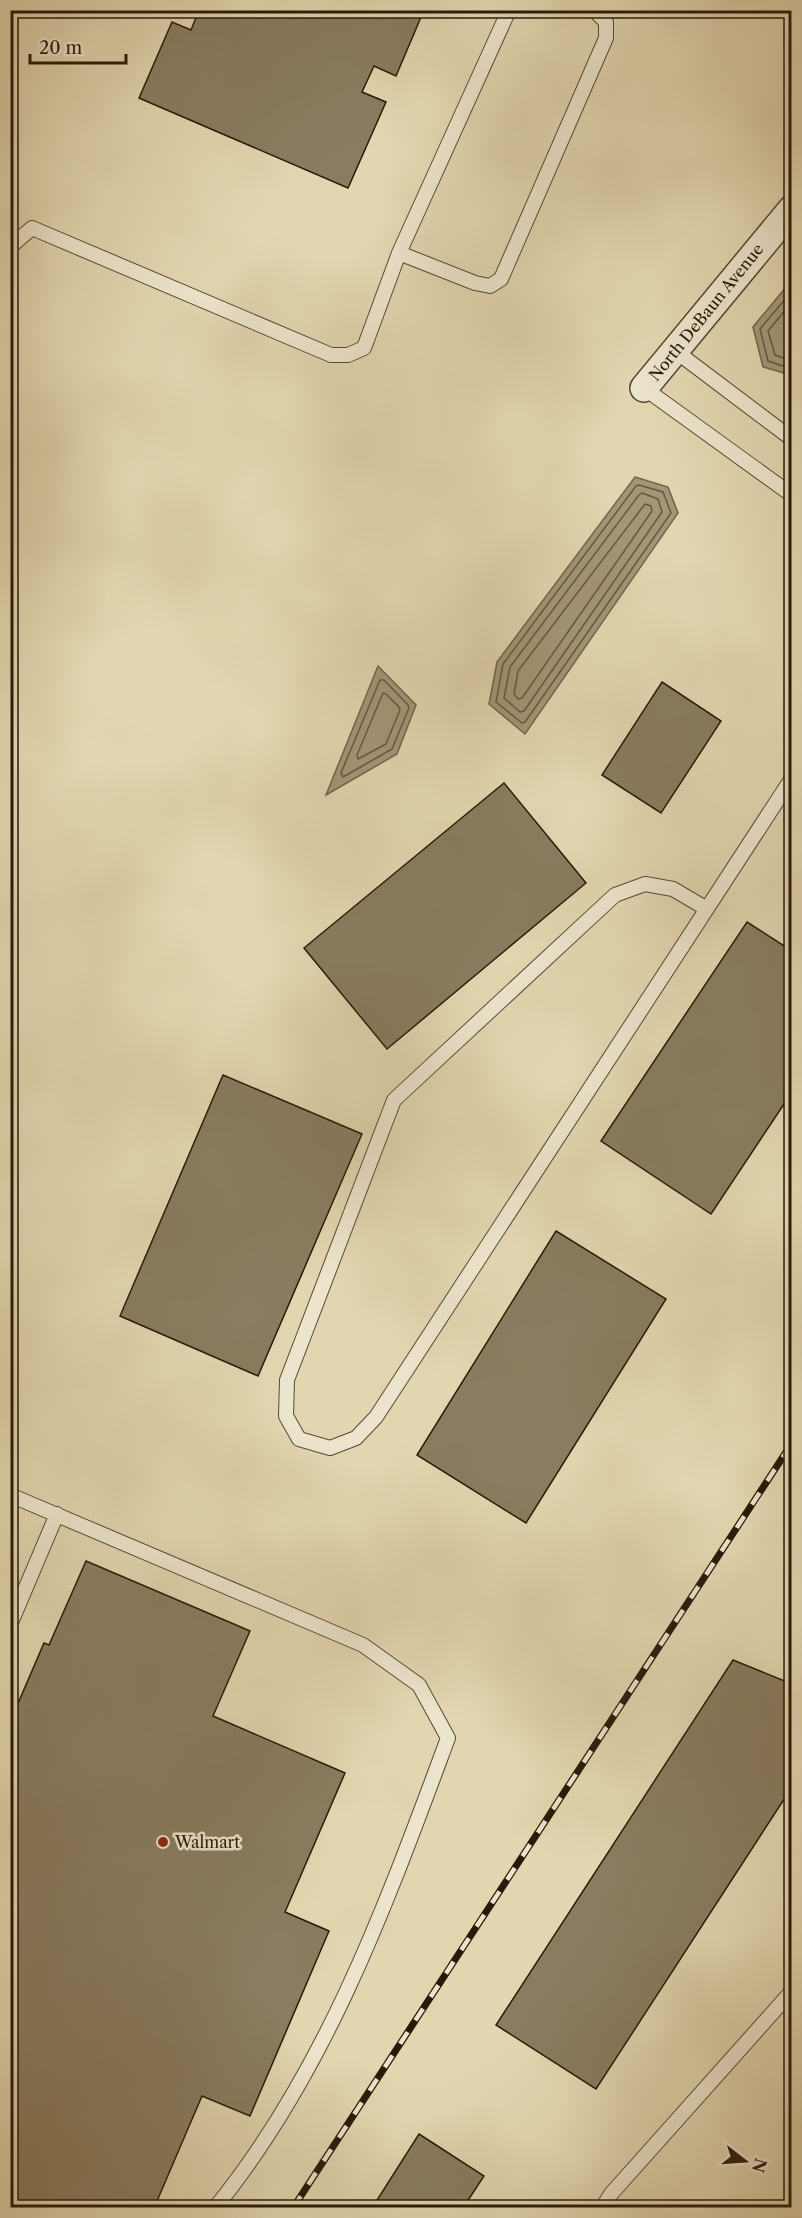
<svg xmlns="http://www.w3.org/2000/svg" width="802" height="2218" font-family="'Libre Caslon Text',serif">
  <style>
    .water { fill: #a39677; stroke: #72644b; stroke-width: 1.5 }
    .lines { fill: none; stroke-linecap: round; stroke-linejoin: round }
    .shore { stroke: #665840; stroke-width: 1.5 }
    .building { fill: #897c60; stroke: #281a09; stroke-width: 1.5 }
    .lane-casing { stroke: #564933; stroke-width: 16 }
    .street-casing { stroke: #564933; stroke-width: 30 }
    .lane { stroke: #ece4cc; stroke-width: 14 }
    .street { stroke: #ece4cc; stroke-width: 27 }
    .rail-casing { stroke: #281a09; stroke-width: 7 }
    .rail { stroke: #ece4cc; stroke-width: 4.5; stroke-dasharray: 14; stroke-linecap: butt }
    .poi-dot { fill: #8f2418; stroke: #ece4cc; stroke-width: 2 }
    .labels { text-anchor: middle; stroke-width: 5; stroke-linejoin: round; paint-order: stroke }
    .street-label { font-size: 16px; fill: #281a09; stroke: #ece4cc }
    .poi-label { font-size: 16px; fill: #281a09; stroke: #ece4cc; text-anchor: start }
  </style>
  <rect width="100%" height="100%" fill="#e2d6b0"/>
  <filter id="stains"><feTurbulence type="fractalNoise" baseFrequency=".00333" numOctaves="4"/><feColorMatrix values="0 0 0 0 .2 0 0 0 0 .09 0 0 0 0 .02 0 0 0 .5 -.17"/></filter>
  <radialGradient id="worn" r=".72"><stop offset=".6" stop-color="#630" stop-opacity="0"/><stop offset="1" stop-color="#630" stop-opacity=".3"/></radialGradient>
  <!-- water -->
  <path class="water" d="M791,281v94l-28,-8 -10,-40z
    M635,477l33,10 10,26 -153,221 -36,-30 8,-42z
    M378,666l38,39 -19,49 -71,41z"/>
  <g class="lines">
    <!-- shore -->
    <path class="shore" d="M792,291l-32,38 8,32 24,8
      M792,302l-24,29 7,24 17,6
      M639,485l24,7 8,21 -146,209 -3,1 -26,-21 7,-38 133,-178z
      M642,493l16,6 4,13 -138,199 -4,1 -16,-14 6,-31 129,-172z
      M645,504l6,2 1,5 -130,187 -4,1 -4,-5 4,-23z
      M380,680h4l24,25 1,3 -17,41 -49,28 -2,-4z
      M383,693l3,1 13,13 1,3 -14,34 -28,15 -1,-4z"/>
  </g>
  <!-- building -->
  <path class="building" d="M199,10h225l-28,66 -22,-10 -12,26 24,10 -38,86 -209,-90 33,-76 19,8z
    M662,682l59,39 -60,92 -59,-38z
    M504,783l82,100 -199,166 -83,-101z
    M747,922l45,29v141l-81,122 -110,-73z
    M223,1075l139,59 -104,242 -138,-60z
    M556,1231l110,68 -140,224 -109,-68z
    M86,1561l164,70 -37,85 132,57 -60,139 44,19 -79,185 -48,-20 -48,112h-139l-5,-2v-484l34,-79 5,2z
    M733,1660l59,24v103l-196,302 -100,-64z
    M419,2134l65,42 -21,32h-91z"/>
  <g class="lines">
    <!-- lane casing -->
    <g class="lane-casing">
      <path id="lane" d="M10,247l22,-19 299,127h17l16,-7 35,-95 76,30 15,3 11,-7 105,-241v-16l-12,-12
        M399,253l110,-243
        M674,350l118,89
        M644,388l148,107
        M707,909l-34,-20 -28,-5 -30,11 -221,205 -107,280 -1,36 13,23 31,9 26,-10 20,-21 416,-639
        M10,1495l353,150 56,40 29,53c-61,164 -121,332 -233,470
        M10,1625l47,-111
        M602,2208l9,-14 181,-203"/>
    </g>
    <!-- street casing -->
    <g class="street-casing">
      <path id="street" d="M644,388l148,-179"/>
    </g>
    <!-- lane -->
    <use href="#lane" class="lane"/>
    <!-- street -->
    <use href="#street" class="street"/>
    <!-- rail casing -->
    <g class="rail-casing">
      <path id="rail" d="M293,2208l499,-765"/>
    </g>
    <!-- rail -->
    <use href="#rail" class="rail"/>
  </g>
  <!-- markers -->
  <circle class="poi-dot" cx="163" cy="1842" r="6"/>
  <g class="labels">
    <!-- street labels -->
    <g class="street-label">
      <text transform="translate(706 312) rotate(-51)" y="6">North DeBaun Avenue</text>
    </g>
    <!-- poi labels -->
    <g class="poi-label">
      <text x="175" y="1848">Walmart</text>
    </g>
  </g>
  <!-- margin -->
  <rect width="802" height="2218" fill="none" stroke="#e2d6b0" stroke-width="36"/>
  <rect x="12" y="12" width="778" height="2194" fill="none" stroke="#281a09" stroke-width="3"/>
  <rect x="18" y="18" width="766" height="2182" fill="none" stroke="#281a09" stroke-width="1.5"/>
  <!-- north arrow -->
  <g transform="translate(745 2161) rotate(107)" stroke="#ece4cc" stroke-width="4.5" paint-order="stroke">
  <path d="M0-4.5L10 22L0 15L-10 22Z" fill="#281a09"/>
  <text y="-9" font-size="16" font-weight="bold" text-anchor="middle" fill="#281a09">N</text>
  </g>
  <!-- scale -->
  <path d="M30 54v9h96v-9" fill="none" stroke="#281a09" stroke-width="3"/>
  <text x="39" y="54" font-size="18" fill="#281a09" stroke="#ece4cc" stroke-width="4.5" paint-order="stroke">20 m</text>
  <rect width="100%" height="100%" filter="url(#stains)"/>
  <rect width="100%" height="100%" fill="url(#worn)"/>
</svg>
